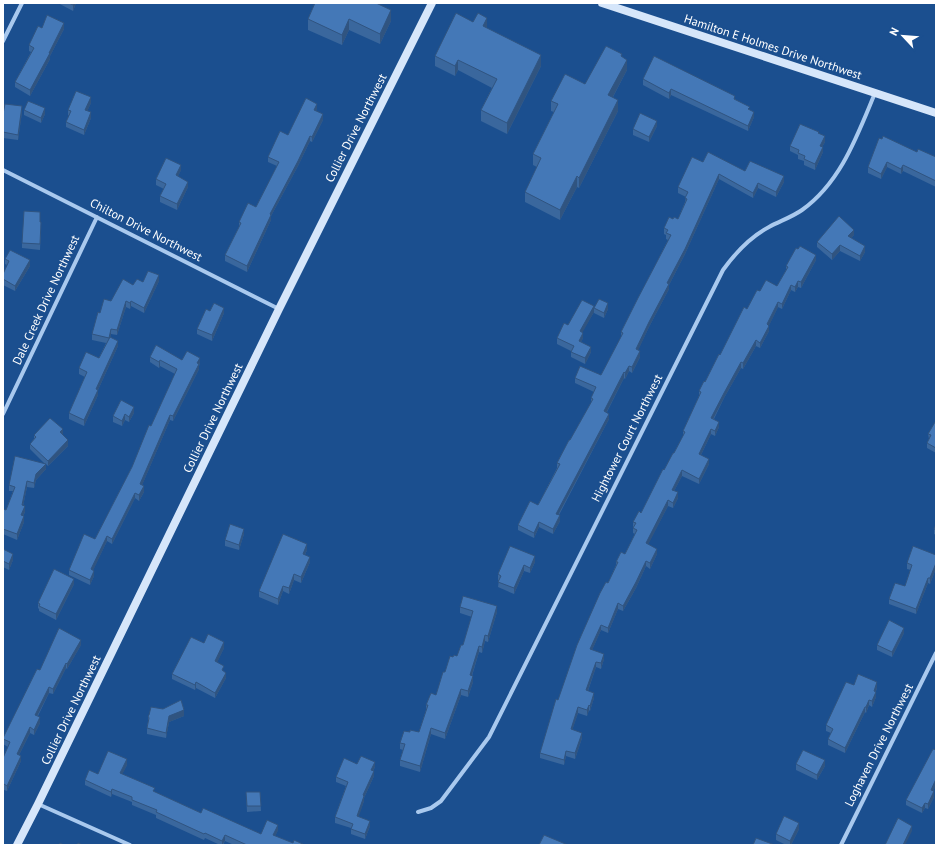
<svg xmlns="http://www.w3.org/2000/svg" width="939" height="848" font-family="'PT Sans',sans-serif">
  <style>
    .lines { fill: none; stroke-linecap: round; stroke-linejoin: round }
    .street { stroke: #a9c9ee; stroke-width: 4 }
    .secondary { stroke: #d6e6fa; stroke-width: 8 }
    .wall { fill: #3a679d }
    .shaded-wall { fill: #305480 }
    .building { fill: #4478b7; stroke: #305480 }
    .labels { text-anchor: middle; stroke-width: 3.5; stroke-linejoin: round; paint-order: stroke }
    .street-label { font-size: 12px; fill: #fff; stroke: #1b4f8f }
  </style>
  <rect width="100%" height="100%" fill="#1b4f8f"/>
  <g class="lines">
    <!-- street -->
    <path class="street" d="M3,41l19,-38
      M3,170l276,139
      M3,414l94,-197
      M38,804l92,41
      M418,812l13,-4 10,-7 48,-64 234,-467c13,-18 27,-33 46,-43 11,-6 23,-10 33,-17 39,-28 55,-74 73,-117
      M841,845l95,-192"/>
    <!-- secondary -->
    <path class="secondary" d="M602,3l334,110
      M17,845l21,-41 241,-495 153,-306"/>
  </g>
  <!-- wall -->
  <path class="wall" d="M58,3h18l-3,8z
    M315,3l76,18 -11,23 -31,-14 -7,15 -34,-15v-11z
    M473,22l14,6 54,38 -34,68 -26,-13v-11l11,-22 -34,-18 -3,6 -20,-10v-10z
    M42,28l22,1 -14,27v3l-20,37 -15,-9v-5l16,-30 -2,-1v-6z
    M622,57l5,13 -14,27 5,14 -39,77 -2,-1 -17,33 -35,-18v-10l12,-25 -4,-2v-11l21,-42 -3,-1v-10l34,-17z
    M643,79l92,20 15,11 4,7 -6,14 -77,-36 -2,4 -26,-14z
    M91,103l-4,8 4,7 -7,17 -18,-8v-5l3,-7h-1v-5z
    M317,109l-1,2 7,9 -11,22 -2,-1 -12,25 -27,50v4l-24,52 -22,-11v-6l14,-28v-5l17,-15 21,-41 -9,-4v-5l20,-22z
    M24,110l21,4 -4,9 -17,-8z
    M22,112l-4,28 -15,-2v-24z
    M657,126l-8,16 -16,-7v-6z
    M819,133l6,9 -3,5 1,5 -8,18 -11,-5v-4l-6,-2v-4l-8,-4v-5z
    M917,152l19,5v30l-33,-16 -2,3 -14,-7 -6,12 -13,-6v-6z
    M703,162l42,9 39,11 -8,15 -18,-9 -5,10 -34,-19 -34,75 -16,31v4l-20,38 -11,23 2,7 -8,16 -3,-2 -4,8 -1,-1 -17,34 2,7 -50,96 1,6 -7,13 -14,-7 -5,11 -16,-8v-5l20,-20 19,-37v-5l34,-60v-5l3,-6 -19,-9v-5l26,-3 20,-37v-6l47,-92 -2,-1v-4l-2,-1v-6l9,-9h5l7,-17 1,-5 -8,-4v-6z
    M181,170l-3,6 10,11 -11,23 -17,-8v-6l4,-7 -8,-4v-6z
    M41,227l-1,23 -18,-2v-5z
    M854,235l-3,3 14,14 -5,9 -20,-10 -8,9 -15,-13v-5z
    M5,259l25,7 -15,25 -12,-6v-11l4,-9 -2,-1z
    M816,260l-15,28 -3,-1 -3,5 -4,-2 -9,19 -4,-2 -9,18v6l-9,17 -4,-2 -13,23 -2,-1 -17,30 -10,21 5,8 -4,9 -4,-2 -10,21 8,9 -10,20 -17,-8 -8,15 4,7 -5,10 -5,-2 -20,38 9,10 -7,15 -4,-3 -10,22 -13,23 -5,-2 -10,24 -7,-3 -9,20 12,9 -3,10 -5,-2 -8,24 6,7 -4,13 -1,-1 -2,6 -9,-3 -6,17 10,8 -7,21 -9,-3 -2,9 -24,-7v-5l18,-53 50,-117 8,-18v-3l9,-8 10,-20 -2,-1v-11l8,-9 23,-43 10,-17 9,-17v-5l16,-35v-5l6,-9 42,-73 13,-18 17,-5 9,-16v-4z
    M159,281l-15,32 -13,-7 -1,3 -4,-2 -9,28 -6,-1 -1,4 8,8 -20,44v5l-14,31 -15,-7v-6l16,-36 -6,-3v-6l20,-10 7,-15 -14,-3v-6l19,-33 22,-16 10,-3z
    M594,308l14,1 -4,9 -10,-5z
    M210,311l14,2 -12,28 -15,-7v-5z
    M594,312l-12,20 1,6 -2,4 10,10 -6,12 -14,-7v-6l-14,-7v-6l11,-13z
    M150,357l32,3 18,3 -1,3v3l-26,52 -3,-1 -28,65 2,7 -5,9 -4,-3 -23,46 -5,-3 -14,29 1,6 -4,9 -21,-10v-5l26,-31 37,-72 43,-93 -15,-8 -1,2 -9,-6z
    M134,413l-5,9 -4,-2 -3,6 -9,-4v-6z
    M936,423v30l-9,-5v-5l2,-4 -1,-5z
    M34,435h28l6,11 -20,20 -2,-2v5l-10,11 -2,8 -7,-1 -4,19 2,6 -2,4 1,6 -7,18 -14,-6v-25l3,1 7,-19h-4v-6l36,-21 -15,-15v-5l4,-5z
    M936,524v11l-2,-1v-5z
    M244,534l-5,16 -14,-4v-6z
    M3,549l10,11 -4,10 -6,-3z
    M307,550l-2,5 5,7 -9,21 -7,-3 -5,14 -6,-3 -5,14 -19,-8v-6z
    M936,555v13l-6,16 -2,-1 -12,31 -27,-10v-5l16,-13 6,-16 -4,-1v-6z
    M535,562l-5,11 -6,-2 -10,23 -16,-7 1,-7h-1v-6z
    M74,584l-18,36 -17,-9v-2l-1,-1v-5z
    M460,607l37,5 -9,30 -3,-1 -3,12 -3,-1 -7,24 1,6 -5,15 -7,-2 -16,44 -14,-5 -11,38 -20,-6v-6l3,-10 -3,-1v-6l10,-11h9l7,-22v-5l10,-10 9,-23 8,-15 4,-1 6,-11 9,-28 -12,-4z
    M904,633l-12,24 -15,-7v-5z
    M204,643l20,5 -7,14 7,10 2,6 -11,20 -19,-10 -1,2 -23,-11v-5z
    M81,645l-14,24 -1,-1 -13,26 -4,-1 -11,23 2,7 -6,12 -4,-2 -11,22 2,6 -14,30 -3,-1 -1,-32 5,-11 -5,-3v-6l37,-68z
    M854,685l23,3 -1,3v6l-4,10 -3,-2 -3,8 -1,-1 -20,41 -17,-8v-6l3,-6 -5,-2v-6z
    M148,716h36l-15,6 -3,16 -19,-4v-6l1,-6z
    M357,764l18,3 -2,4 1,5 -10,22v3l-6,16 12,9 -5,13 -14,-5v-6l-16,-5v-6l11,-31 -10,-4v-5z
    M796,764l29,2 -8,14 -21,-10z
    M127,765l-5,9 33,18 46,21 60,21 17,-4 -3,6 18,7 12,2h-71l-9,-4 -2,4h-3l-15,-7 -1,2 -48,-22v-3l-24,-10v-3l-20,-8 -1,3 -26,-12v-5l13,-6z
    M936,785l-3,6 1,6 -6,12 -3,-1 -3,5 -16,-8v-5z
    M246,792h14l1,19 -14,1z
    M799,829l-8,16h-5l-10,-5v-6z"/>
  <!-- shaded-wall -->
  <path class="shaded-wall" d="M74,3h2l-3,8v-6z
    M391,10v11l-11,23v-10z
    M487,18v11l-4,-3z
    M349,19v11l-7,15v-10z
    M64,23v6l-14,27v3l-20,37v-6z
    M541,55v11l-34,68v-11z
    M458,60v10l-3,6v-10z
    M627,60v10l-19,36v-11z
    M671,89v6l-2,4v-6z
    M91,97v6l-6,13v-6z
    M618,100v11l-39,77v-10z
    M317,104v5l-3,6v-5z
    M22,106v6l-4,28v-5z
    M45,108v6l-4,9v-5z
    M91,112v6l-7,17v-5z
    M754,112v5l-6,14v-5z
    M323,114v6l-11,22v-5z
    M657,121v5l-8,16v-5z
    M310,136v5l-12,25 -27,50v4l-24,52v-6l23,-52z
    M825,136v6l-5,9v-5z
    M823,147v5l-8,18v-6z
    M887,162v5l-6,12v-5z
    M181,165v5l-5,11v-6z
    M903,165v6l-2,3v-5z
    M719,174v5l-34,75 -16,31v4l-20,38 -13,28v-6l31,-66z
    M577,176v11l-17,33v-10z
    M784,176v6l-8,15v-5z
    M188,182v5l-11,23v-6z
    M758,183v5l-5,10v-5z
    M854,230v5l-6,7v-6z
    M840,245v6l-8,9v-6z
    M865,246v6l-5,9v-5z
    M816,255v5l-15,28v-6z
    M30,260v6l-15,25v-5z
    M159,275v6l-15,32v-5z
    M798,281v6l-3,5v-5z
    M791,285v5l-9,19v-5z
    M126,301v6l-9,28v-5z
    M131,301v5l-1,3v-6z
    M778,302v5l-11,23v-6z
    M608,303v6l-4,9v-5z
    M594,306v6l-14,25v-6z
    M224,308v5l-12,28v-6z
    M769,326v5l-9,17v-5z
    M111,329v5l-2,10v-6z
    M583,333v5l-4,9v-6z
    M756,340v6l-13,23v-6z
    M118,341v5l-20,44v5l-14,31v-6l12,-31z
    M591,347v5l-6,12v-6z
    M640,351v6l-8,16v-6z
    M200,358v5l-1,3v3l-26,52v-5z
    M160,360v6l-1,2v-6z
    M741,362v6l-17,30 -13,25v-5l13,-25z
    M629,366v5l-4,8v-6z
    M624,372v6l-20,39v-6z
    M134,407v6l-5,9v-5z
    M125,414v6l-3,6v-5z
    M609,414v5l-53,100v-5z
    M170,415v5l-30,70v-6z
    M719,422v5l-4,9v-5z
    M63,429v6l-3,-3z
    M711,429v5l-12,25v-5z
    M68,440v6l-20,20v-5z
    M709,459v5l-10,20v-5z
    M46,464v5l-10,11 -2,8v-5l2,-9z
    M682,470v6l-10,19v-5z
    M27,481v6l-5,24v-6z
    M144,486v6l-5,9v-6z
    M678,492v6l-5,10v-5z
    M135,493v5l-23,46v-5z
    M668,500v6l-22,43v-6z
    M25,506v6l-4,8v-5z
    M560,515v6l-7,13v-5z
    M24,516v6l-7,18v-6z
    M539,522v5l-5,11v-5z
    M244,529v5l-5,16v-5z
    M107,536v5l-16,34v-6z
    M307,544v6l-4,9v-5z
    M657,549v5l-7,15v-6z
    M13,554v6l-4,10v-6z
    M535,556v6l-5,11v-5z
    M310,557v5l-9,21v-6z
    M646,561v5l-10,22 -13,23v-5z
    M936,563v5l-6,16v-6z
    M524,565v6l-10,23v-6z
    M94,571v5l-4,9v-5z
    M294,574v6l-5,14v-6z
    M928,578v5l-12,31v-5z
    M74,579v5l-18,36v-6z
    M283,586v5l-5,14v-6z
    M618,603v6l-10,24v-5z
    M497,606v6l-9,30v-6z
    M601,625v5l-11,25v-6z
    M904,628v5l-12,24v-5z
    M485,635v6l-3,12v-6z
    M81,640v5l-14,24v-5z
    M224,642v6l-9,19v-6z
    M479,646v6l-9,29v-6z
    M604,654v5l-3,10v-6z
    M596,662v5l-10,29v-6z
    M66,663v5l-13,26v-5z
    M226,673v5l-11,20v-5z
    M473,676v6l-5,15v-6z
    M196,682v6l-1,2v-5z
    M877,682v6l-3,8v-5z
    M49,687v6l-14,27v-5z
    M461,689v6l-16,44v-6z
    M876,692v5l-4,10v-6z
    M594,693v5l-4,13v-5z
    M869,700v5l-3,8v-6z
    M589,705v5l-2,6v-6z
    M578,707v6l-7,21v-5z
    M865,707v5l-20,41v-5z
    M184,710v6l-15,6 -3,16v-5l3,-17z
    M40,717v6l-6,12v-5z
    M30,727v6l-13,26v-5z
    M431,728v6l-11,38v-6z
    M582,733v5l-7,21v-6z
    M566,751v5l-2,9v-5z
    M21,756v5l-14,30v-5z
    M127,759v6l-7,14v-6z
    M825,760v6l-8,14v-5z
    M375,762v5l-4,8v-5z
    M374,771v5l-10,22v3l-7,21v-6l6,-21z
    M936,779v6l-5,11v-6z
    M112,789v5l-1,3v-5z
    M934,791v6l-6,12v-5z
    M925,803v5l-3,5v-5z
    M370,821v5l-5,13v-5z
    M799,823v6l-8,16h-1v-4z
    M278,825v5l-5,11v-6z
    M912,826v5l-7,14h-2z
    M225,835v6l-3,4v-4z"/>
  <!-- building -->
  <path class="building" d="M69,3h5l-1,2z
    M315,3h61l15,7 -11,24 -31,-15 -7,16 -34,-16z
    M456,13l17,9 5,-9 9,5 -4,8 58,29 -34,68 -26,-13 16,-31 -39,-19 -3,6 -20,-10z
    M47,15l17,8 -15,30h1l-20,37 -15,-8 19,-34 -5,-3 9,-19 4,2z
    M606,46l16,8 -1,2 6,4 -19,35 10,5 -39,78 -2,-2 -17,34 -35,-18 16,-34 -8,-4 25,-50 -7,-3 14,-27 20,10z
    M654,56l81,40 -1,3 16,8 -2,2 6,3 -6,14 -77,-37 -2,4 -26,-14z
    M76,91l15,6 -6,13 6,2 -7,18 -18,-8 5,-11 -3,-1z
    M306,98l11,6 -3,6 9,4 -11,23 -2,-1 -12,25 -28,53 1,1 -24,51 -22,-11 16,-32 -2,-1 9,-19 8,4 23,-45 -11,-5 12,-26 8,4z
    M28,101l17,7 -4,10 -17,-8z
    M5,104l17,2 -4,29 -15,-3v-18z
    M640,113l17,8 -8,16 -16,-8z
    M800,124l19,8 -1,1 7,3 -5,10 3,1 -8,17 -11,-5 1,-3 -7,-3 1,-3 -9,-4z
    M883,136l34,16 1,-3 18,8v24l-33,-16 -2,4 -14,-7 -6,12 -13,-7 11,-29 3,1z
    M708,152l37,19 5,-10 34,15 -8,16 -18,-9 -5,10 -34,-19 -34,75 -18,34 2,1 -20,38 -13,27 4,2 -8,16 -3,-1 -4,7 -1,-1 -20,39 5,3 -53,100 4,1 -7,14 -14,-7 -5,11 -16,-8 12,-24 8,4 22,-41 -3,-1 12,-23h1l23,-41 -2,-1 5,-11 -21,-9 5,-12 21,9 22,-42 -2,-1 17,-34 33,-63 -5,-2 2,-3 -4,-2 5,-11 4,2 1,-2 4,2 9,-20 -2,-1 3,-6 -10,-5 14,-30 11,5z
    M166,158l15,7 -5,10 12,7 -11,22 -17,-8 6,-12 -10,-5z
    M24,211l16,1v10h1l-1,22 -18,-1z
    M839,216l15,14 -6,6 17,10 -5,10 -20,-11 -8,9 -15,-12z
    M800,246l16,9 -15,27 -3,-1 -3,6 -4,-2 -9,19 -4,-2 -11,22 2,2 -9,17 -4,-3 -13,23 -2,-1 -17,31 -13,25 8,4 -4,9 -4,-2 -12,25 10,5 -10,20 -17,-9 -10,20 6,2 -5,11 -5,-3 -22,43 11,6 -7,14 -4,-2 -10,21 -13,24 -5,-3 -10,25 -7,-3 -11,24 14,5 -3,9 -5,-1 -10,28 8,3 -4,13 -1,-1 -2,5 -9,-3 -7,22 11,4 -7,20 -9,-2 -2,9 -24,-7 16,-54 2,1 19,-55 23,-52 6,-11 2,1 10,-21h-2l5,-10 4,2 12,-24 -4,-2 3,-5 -3,-1 6,-11 2,2 22,-44 1,1 9,-17h1l11,-21 -2,-1 18,-39 -2,-1 5,-10 1,1 14,-28 1,1 24,-48 3,2 10,-19 3,1 6,-11 11,6 11,-19 -2,-1 10,-18 2,1z
    M10,250l20,10 -15,26 -12,-7v-5l6,-13 -4,-2z
    M148,271l11,4 -15,33 -13,-7 -1,2 -4,-2 -9,29 -6,-1 -2,9 -17,-4 6,-22 2,1 4,-14 7,2 12,-22 10,6 4,-6 6,3z
    M599,299l9,4 -4,10 -10,-5z
    M582,300l12,6 -14,25 3,2 -4,8 12,6 -6,11 -14,-6 3,-6 -17,-8 7,-15 4,2z
    M214,303l10,5 -12,27 -15,-6 9,-20 4,2z
    M110,337l8,4 -22,48 2,1 -14,30 -15,-7 18,-41 -8,-4 7,-16 13,6z
    M156,345l26,15 5,-9 13,7 -3,5 2,1 -26,52 -3,-1 -30,69 4,2 -5,9 -4,-2 -23,46 -5,-3 -16,33 3,2 -4,9 -21,-10 15,-36 11,5 37,-72 17,-42 2,1 26,-57 -17,-9 -1,2 -9,-5z
    M121,400l13,7 -5,10 -4,-3 -3,7 -9,-5z
    M50,418l13,11 -3,3 8,8 -20,21 -18,-17 6,-7 -2,-2z
    M935,422l1,1v25l-9,-5 4,-8 -3,-1z
    M15,456l31,8 -10,10 -2,9 -7,-2 -5,24 3,1 -4,9 3,1 -7,18 -14,-5v-20l3,1 9,-23 -6,-2z
    M230,524l14,5 -5,16 -14,-5z
    M936,524v6l-2,-1z
    M283,534l24,10 -4,10 7,3 -9,20 -7,-3 -5,14 -6,-2 -5,13 -19,-8z
    M510,546l25,10 -5,12 -6,-3 -10,23 -16,-6 3,-6 -3,-2z
    M913,546l23,9v8l-6,15h-2l-12,31 -27,-10 6,-16 10,3 7,-21 -5,-2z
    M3,549l10,5 -4,10 -6,-3z
    M54,569l20,10 -18,35 -17,-8 1,-2 -2,-1z
    M463,596l34,10 -9,30 -3,-1 -3,12 -3,-1 -9,29 3,1 -5,15 -7,-2 -16,44 -14,-5 -11,38 -20,-6 5,-16 -5,-1 4,-12 6,1v-2l9,2 9,-27h-2l5,-12 5,2 7,-23h2l5,-16 3,1 1,-2 3,1 4,-11h2l10,-34 -13,-4z
    M889,620l15,8 -12,24 -15,-7z
    M59,628l22,12 -14,24 -1,-1 -13,26 -4,-2 -14,28 5,2 -6,13 -4,-3 -13,27 4,2 -14,30 -3,-2 -1,1v-27l7,-16 -7,-3v-1l34,-69 3,1z
    M208,634l16,8 -9,19 9,5 -2,4 4,3 -11,20 -19,-11 -1,3 -23,-11 19,-37 13,6z
    M858,674l19,8 -3,9 2,1 -4,9 -3,-1 -3,7h-1l-20,41 -17,-9 5,-10 -7,-4 20,-43 8,3z
    M181,700l3,10 -15,6 -3,17 -19,-5 2,-10 -1,-2 1,-1 2,-8 12,2z
    M933,749l3,1v29l-5,11 3,1 -6,13 -3,-1 -3,5 -16,-8z
    M803,750l22,10 -8,15 -21,-11z
    M108,751l19,8 -7,14 35,15 -2,3 48,22 2,-5 58,26 6,-14 11,5 -5,10 20,8 1,-3 11,5h-58l-22,-10 -3,6 -17,-8 -1,1 -48,-22 1,-2 -25,-10v-3l-20,-8 -1,3 -26,-12 4,-10 9,4z
    M361,756l14,6 -4,8 3,1 -11,24 1,1 -7,20 13,5 -5,13 -14,-5 2,-5 -18,-7 13,-35 -12,-5 8,-19 13,6z
    M246,792h14l1,14h-14z
    M784,816l15,7 -9,18 -14,-7z
    M898,818l14,8 -9,19h-18z
    M544,835l24,10h-29z
    M756,838l19,7h-22z
    M60,843l4,2h-5z
    M78,843l5,2h-6z"/>
  <g class="labels">
    <!-- street labels -->
    <g class="street-label">
      <text transform="translate(773 47) rotate(18)" y="4">Hamilton E Holmes Drive Northwest</text>
      <text transform="translate(356 128) rotate(-63)" y="4">Collier Drive Northwest</text>
      <text transform="translate(146 230) rotate(27)" y="4">Chilton Drive Northwest</text>
      <text transform="translate(46 300) rotate(-65)" y="4">Dale Creek Drive Northwest</text>
      <text transform="translate(213 418) rotate(-64)" y="4">Collier Drive Northwest</text>
      <text transform="translate(627 438) rotate(-63)" y="4">Hightower Court Northwest</text>
      <text transform="translate(71 710) rotate(-64)" y="4">Collier Drive Northwest</text>
      <text transform="translate(879 745) rotate(-63)" y="4">Loghaven Drive Northwest</text>
    </g>
  </g>
  <!-- border -->
  <rect width="939" height="848" fill="none" stroke="#ffffff" stroke-width="8"/>
  <!-- north arrow -->
  <g transform="translate(903 36) rotate(296)" stroke="#1b4f8f" stroke-width="3" paint-order="stroke">
  <path d="M0-3L7 15L0 10L-7 15Z" fill="#ffffff"/>
  <text y="-6" font-size="11" font-weight="bold" text-anchor="middle" fill="#ffffff">N</text>
  </g>
</svg>
